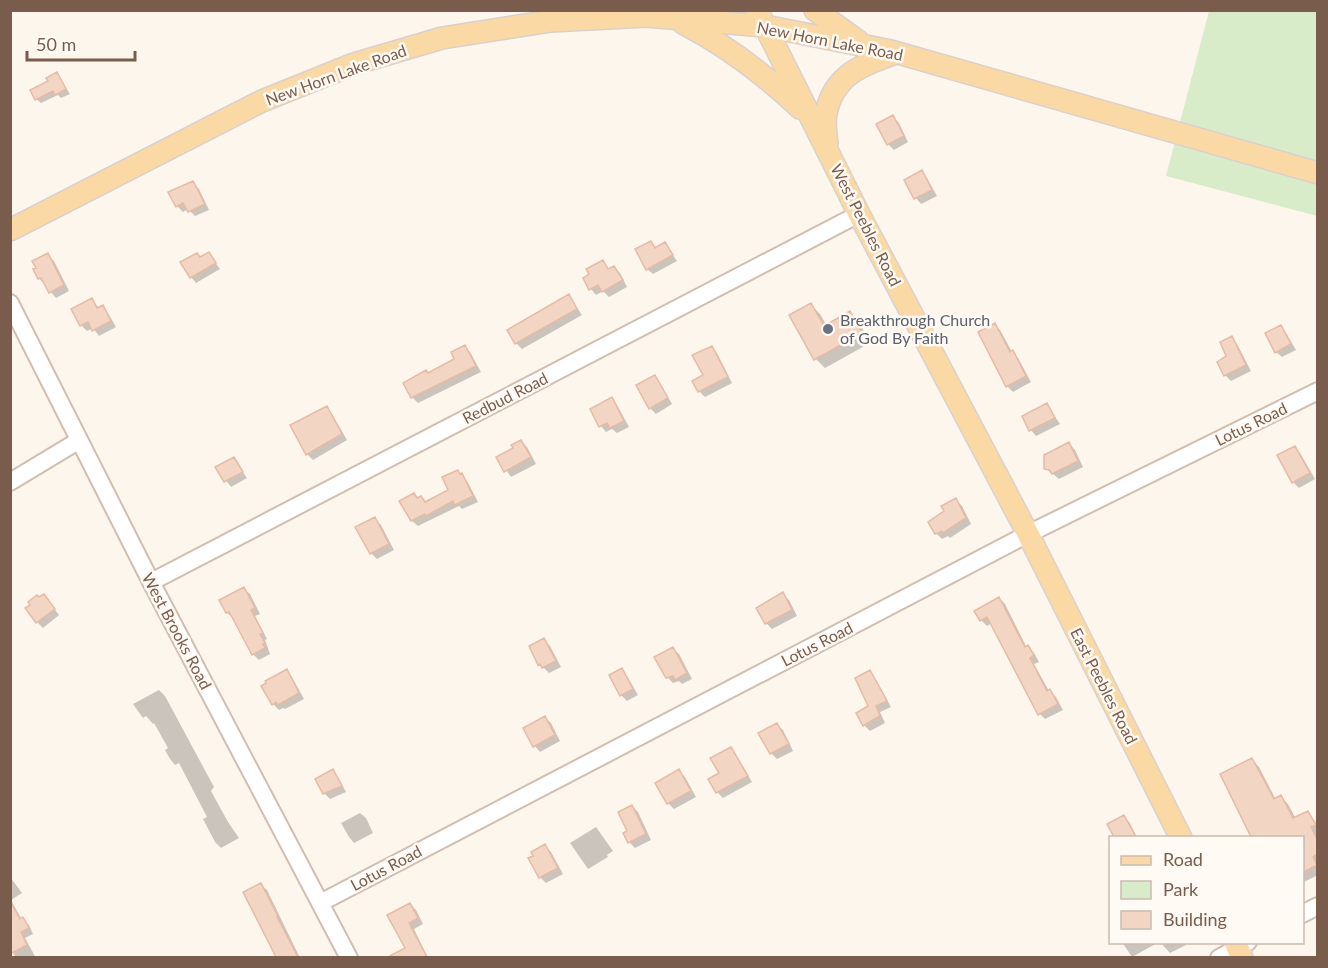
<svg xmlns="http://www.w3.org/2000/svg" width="1328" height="968" font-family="Lato,sans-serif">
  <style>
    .green { fill: #d8ecc9 }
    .shadow { fill: #0003 }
    .building { fill: #f3d5c3; stroke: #e6bba3; stroke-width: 1.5 }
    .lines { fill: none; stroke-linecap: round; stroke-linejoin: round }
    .minor-casing { stroke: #d1beb0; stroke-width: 20 }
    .major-casing { stroke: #dad1cd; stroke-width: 24 }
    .minor { stroke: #fff; stroke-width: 16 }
    .major { stroke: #fbd9a5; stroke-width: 21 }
    .worship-dot { fill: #6b7280; stroke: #fffaf3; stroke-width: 2 }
    .labels { text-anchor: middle; stroke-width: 5; stroke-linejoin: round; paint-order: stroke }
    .street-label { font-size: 16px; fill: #7a5c4d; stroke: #fffaf3 }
    .worship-label { font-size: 16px; fill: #5b616d; stroke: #fffaf3; text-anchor: start }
  </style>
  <rect width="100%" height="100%" fill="#fdf6ec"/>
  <!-- green -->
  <path class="green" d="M1209,11h108v205l-151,-40z"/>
  <!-- shadow -->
  <path class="shadow" d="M57,74l13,20 -9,4 -3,-3 -17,8 -5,-4z
    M893,117l6,6 9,19 -14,8 -6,-6z
    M921,172l6,6 10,18 -16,8 -5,-6z
    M193,183l6,6 10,21 -14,6 -7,-7 -5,3 -6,-6z
    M651,243l6,5 8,-4 12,17 -24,13 -6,-5z
    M209,254l11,15 -24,14 -5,-6 10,-19z
    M48,255l6,6 15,30 -13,7 -17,-20z
    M603,262l7,8 4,-2 6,5 7,14 -18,10 -6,-6 -7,4 -5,-6z
    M569,296l13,19 -60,34 -6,-6z
    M92,300l7,8 3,-1 6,6 8,14 -17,9 -6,-8 -6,3 -6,-6z
    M811,305l9,9 7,12 23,-13 9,9 11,21 -45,25 -9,-9z
    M994,325l6,5 12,22 6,6 13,24 -18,10 -6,-6z
    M1281,327l5,6 10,17 -14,7 -6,-5z
    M1231,338l6,6 14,27 -20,10 -6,-6z
    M465,346l5,6 11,20 -63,31 -6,-6 16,-23 28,-15z
    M711,347l6,6 15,30 -27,14 -6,-6z
    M655,377l5,6 12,21 -16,10 -6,-6z
    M612,399l5,6 12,22 -12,6 -5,-4 -6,3 -5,-6 -9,-17z
    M1047,405l13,19 -24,12 -5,-6z
    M327,408l5,6 15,26 -34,20 -6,-6z
    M521,442l6,5 9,17 -25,13 -13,-19 17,-9z
    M1069,444l6,6 8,17 -24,12 -13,-11z
    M1295,448l5,5 15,26 -16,9 -6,-6z
    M234,459l13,19 -16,9 -14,-19z
    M457,471l10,10 11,21 -16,7 -3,-3 -41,20 -6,-5 2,-27 12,9 24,-12z
    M956,500l6,6 9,18 -21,14 -2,-2 -6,3 -6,-6 10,-21z
    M375,519l6,6 13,25 -17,9 -6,-6 -14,-25z
    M244,589l6,5 10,20 -5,2 12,23 -2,1 5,14 -11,6 -6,-6 -20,-36 -6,-5z
    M783,594l6,6 8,16 -25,13 -5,-5 -9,-16z
    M999,598l6,6 22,44 7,5 5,9 -5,2 15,27 7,6 7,13 -18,9 -5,-5 -48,-91 -5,3 -6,-6z
    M49,602l10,13 -16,13 -6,-6z
    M544,640l6,6 11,21 -12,6 -9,-9z
    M673,649l6,5 13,25 -10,5 -3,-3 -6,2 -6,-6z
    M621,670l6,6 11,19 -11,6 -6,-6z
    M286,671l6,6 12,22 -19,10 -2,-1 -4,2 -6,-6z
    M870,672l5,6 16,29 -11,5 5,11 -15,8 -6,-6 6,-18z
    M159,690l6,6 49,91 -3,4 17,31 11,16 -18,10 -6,-6 -12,-23 4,-2 -28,-54 -4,2 -5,-6 -5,-9 3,-2 -14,-25 -1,1 -7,-8 -3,2 -10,-14z
    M545,718l6,5 9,18 -20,11 -5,-6z
    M777,725l6,5 10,21 -16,8 -6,-6z
    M731,749l5,6 16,27 -29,16 -6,-6 4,-18z
    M1252,760l7,7 17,33 5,-3 7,7 8,15 12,-6 10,12v50l-16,8v-45h-49l-8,-16z
    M332,771l6,6 8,15 -16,7 -6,-6z
    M679,771l6,6 11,20 -22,12 -6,-6z
    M632,806l6,6 13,28 -16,8 -6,-6z
    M360,813l6,5 7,15 -19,10 -5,-6 -8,-14z
    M1124,817l6,6 7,15h-22l-6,-13z
    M596,827l17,24 -6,4 1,2 -20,12 -18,-26z
    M545,846l6,6 12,22 -17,9 -6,-6z
    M11,878l11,15 -11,7 11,20 7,5 4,9 -8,4 11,20h-20l-6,-11z
    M261,885l6,5 33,68h-27l4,-2z
    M410,904l6,6 7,14 -9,5 14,29h-20l-4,-7 3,-2z
    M1122,942h37l-27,15z
    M1160,942h25l1,3 -16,8z"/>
  <!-- building -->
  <path class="building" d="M57,72l9,17 -11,6 -2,-4 -18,9 -5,-10 18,-9 -2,-3z
    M893,115l11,21 -17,9 -11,-21z
    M922,170l10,20 -18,9 -10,-19z
    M193,181l12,23 -17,8 -5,-9 -7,4 -8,-15z
    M651,241l4,7 10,-6 8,13 -27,15 -11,-21z
    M209,252l7,11 -26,15 -10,-16 17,-9 3,4z
    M48,253l16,32 -15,8 -8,-15 -3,1 -5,-10 3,-1 -4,-7z
    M603,260l5,9 6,-3 9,14 -21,12 -4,-7 -9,5 -6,-12 6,-4 -3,-5z
    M569,294l8,15 -62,35 -8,-14z
    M92,298l5,10 6,-3 8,16 -19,10 -4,-9 -8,4 -9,-17z
    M811,303l13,23 26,-15 12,22 -48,27 -25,-45z
    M995,323l15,29 3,-2 13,26 -20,11 -28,-55z
    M1281,325l10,19 -16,9 -10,-20z
    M1232,336l14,29 -22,11 -7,-14 9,-6 -6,-14z
    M465,345l11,21 -65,32 -8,-15 23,-13 2,3 26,-14 -3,-7z
    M712,346l16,31 -30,15 -6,-11 11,-6 -11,-20z
    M655,375l13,23 -19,11 -13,-24z
    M612,397l12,24 -14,7 -3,-5 -8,4 -9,-18z
    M1047,403l8,15 -26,13 -7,-15z
    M327,406l15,28 -36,21 -16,-30z
    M521,440l10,17 -27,15 -8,-15 17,-9 -2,-3z
    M1069,442l9,19 -26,13 -3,-4 -5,-1v-14z
    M1295,446l15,27 -18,10 -15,-28z
    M234,457l9,15 -19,10 -9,-15z
    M458,470l2,4 2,-1 11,23 -18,9 -2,-4 -27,15 -1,-2 -14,7 -12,-20 15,-8 3,5 4,-2 4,6 23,-12 -6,-13z
    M956,498l10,20 -23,15 -1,-2 -7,3 -7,-12 16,-11 -3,-5z
    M375,517l14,27 -19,10 -15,-27z
    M244,587l11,21 -4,2 12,23 -3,1 5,9 -2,1 2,4 -13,7 -19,-36 -4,-7 -3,1 -7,-13z
    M783,592l9,18 -27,14 -9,-16z
    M44,594l11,15 -19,14 -11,-15 5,-3 -2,-3 9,-7 2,2z
    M999,597l26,50 3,-2 6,10 -4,3 17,33 3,-2 8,15 -20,11 -51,-98 -7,4 -6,-10z
    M544,638l12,23 -14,7 -2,-4 -2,1 -9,-19z
    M673,647l14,26 -12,7 -2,-4 -7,2 -12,-21z
    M622,668l11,21 -13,7 -11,-21z
    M287,669l12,24 -21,12 -2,-3 -4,3 -11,-19 5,-3 -1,-2z
    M870,670l17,31 -11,5 4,10 -17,10 -7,-13 12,-7 -13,-28z
    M545,716l10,19 -22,12 -10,-19z
    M777,723l12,21 -19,10 -12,-21z
    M731,747l17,29 -32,17 -8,-14 11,-6 -9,-15z
    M1252,758l22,41 7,-4 12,23 15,-7 8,14 -5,2 6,12v15l-4,3 4,8 -15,8v-36h-51l-31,-63z
    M333,769l9,17 -19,8 -8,-15z
    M679,769l12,22 -24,13 -12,-21z
    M632,805l14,29 -18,9 -5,-10 4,-2 -9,-19z
    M1124,815l12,22h-22l-7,-13z
    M545,844l13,24 -19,10 -11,-20 5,-2 -2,-4z
    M261,883l17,33 -1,1 21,40h-22l-33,-65z
    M10,901l10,18 3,-2 6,11 -8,4 6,13 -17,9z
    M410,903l8,15 -9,5 18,34h-39l17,-9 -18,-33z"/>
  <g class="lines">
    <!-- minor casing -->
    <g class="minor-casing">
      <path id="minor" d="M10,303l141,279 198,376
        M10,482l68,-41
        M151,582l708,-368
        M320,903l708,-369 290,-143
        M1302,914l16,-8
        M1219,958l29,-16"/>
    </g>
    <!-- major casing -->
    <g class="major-casing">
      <path id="major" d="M757,10l102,204 169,320 153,304
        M815,10l43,31
        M683,23c44,23 81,51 117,85
        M827,143c-1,-9 -3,-20 -1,-29 7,-39 37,-50 70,-61
        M10,230l252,-129 92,-37 88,-26 109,-17 95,-5 119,10 126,25 427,122
        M1235,942l7,16"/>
    </g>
    <!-- minor -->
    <use href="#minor" class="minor"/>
    <!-- major -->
    <use href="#major" class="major"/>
  </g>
  <!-- markers -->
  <circle class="worship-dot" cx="828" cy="329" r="6"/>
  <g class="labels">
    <!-- street labels -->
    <g class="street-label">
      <text transform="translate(830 41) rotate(11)" y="6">New Horn Lake Road</text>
      <text transform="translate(336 75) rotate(-20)" y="6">New Horn Lake Road</text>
      <text transform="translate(866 225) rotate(63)" y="6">West Peebles Road</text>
      <text transform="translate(505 398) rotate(-27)" y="6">Redbud Road</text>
      <text transform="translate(1251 424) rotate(-26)" y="6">Lotus Road</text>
      <text transform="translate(177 631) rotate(62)" y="6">West Brooks Road</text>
      <text transform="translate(817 644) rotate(-27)" y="6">Lotus Road</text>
      <text transform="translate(1104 686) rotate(63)" y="6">East Peebles Road</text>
      <text transform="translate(386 868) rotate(-28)" y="6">Lotus Road</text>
    </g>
    <!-- worship labels -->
    <g class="worship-label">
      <text x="840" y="326">Breakthrough Church<tspan x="840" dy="18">of God By Faith</tspan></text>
    </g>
  </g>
  <!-- border -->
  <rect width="1328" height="968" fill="none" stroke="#7a5c4d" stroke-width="24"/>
  <!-- legend -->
  <rect x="1109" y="836" width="195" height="108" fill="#fffaf3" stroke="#cabbb1" stroke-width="1.5"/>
  <rect x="1121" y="856" width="30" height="9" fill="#fbd9a5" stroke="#cabbb1" stroke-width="1.5"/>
  <text x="1163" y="866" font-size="18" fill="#7a5c4d">Road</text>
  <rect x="1121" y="881" width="30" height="18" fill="#d8ecc9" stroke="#cabbb1" stroke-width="1.5"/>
  <text x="1163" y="896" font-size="18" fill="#7a5c4d">Park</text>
  <rect x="1121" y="911" width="30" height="18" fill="#f3d5c3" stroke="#cabbb1" stroke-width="1.5"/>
  <text x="1163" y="926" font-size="18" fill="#7a5c4d">Building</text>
  <!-- scale -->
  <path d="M27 51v9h108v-9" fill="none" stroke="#7a5c4d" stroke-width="3"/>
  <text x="36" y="51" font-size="18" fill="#7a5c4d" stroke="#fffaf3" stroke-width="4.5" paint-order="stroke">50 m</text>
</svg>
